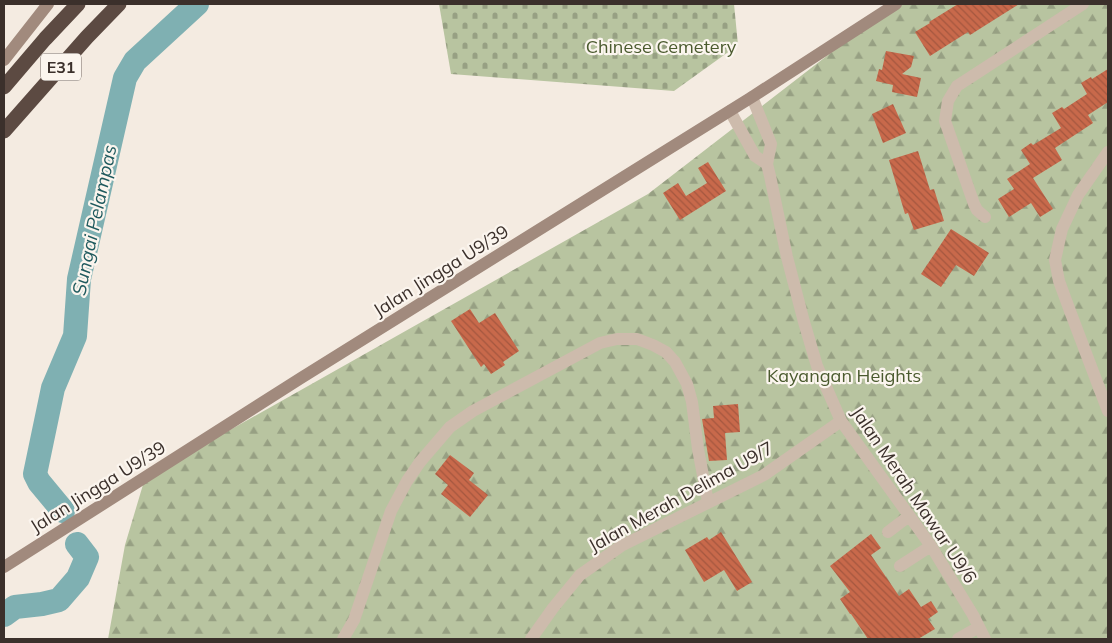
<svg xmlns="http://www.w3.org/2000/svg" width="1112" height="643" font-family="Mulish,sans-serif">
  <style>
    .forest { fill: url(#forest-firs) }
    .cemetery { fill: url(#cemetery-stones) }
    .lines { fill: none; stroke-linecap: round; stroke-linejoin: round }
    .river { stroke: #7fb0b2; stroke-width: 24 }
    .building { fill: url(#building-back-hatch) }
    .street { stroke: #cdbbac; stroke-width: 12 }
    .secondary { stroke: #a18a7d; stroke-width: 12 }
    .highway { stroke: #5c4a42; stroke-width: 15 }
    .labels { text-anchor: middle; stroke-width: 4.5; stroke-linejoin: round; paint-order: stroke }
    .shield { fill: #fbf5ee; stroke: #756b66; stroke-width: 1 }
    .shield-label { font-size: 16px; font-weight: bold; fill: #3b302b }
    .park-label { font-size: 18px; fill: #4a5a2e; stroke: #fbf5ee }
    .street-label { font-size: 18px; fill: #3b302b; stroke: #fbf5ee }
    .water-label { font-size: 19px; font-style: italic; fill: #1f5a5e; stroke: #fbf5ee }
  </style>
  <defs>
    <pattern id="forest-firs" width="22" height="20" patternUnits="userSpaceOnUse" patternTransform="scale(1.25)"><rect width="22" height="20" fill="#b8c4a0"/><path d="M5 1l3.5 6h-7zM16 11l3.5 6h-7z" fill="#97a083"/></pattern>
    <pattern id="cemetery-stones" width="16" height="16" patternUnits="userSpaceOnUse" patternTransform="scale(1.25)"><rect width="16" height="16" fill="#b8c4a0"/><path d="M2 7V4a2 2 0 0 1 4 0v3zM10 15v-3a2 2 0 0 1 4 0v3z" fill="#97a083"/></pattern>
    <pattern id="building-back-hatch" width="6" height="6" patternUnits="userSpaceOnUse" patternTransform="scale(1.25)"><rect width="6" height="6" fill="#c8694b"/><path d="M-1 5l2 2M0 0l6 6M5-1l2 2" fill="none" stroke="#a4573f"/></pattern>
  </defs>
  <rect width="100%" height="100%" fill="#f4ebe1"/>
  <!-- forest -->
  <path class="forest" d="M896,4h212v635h-1000l17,-94 20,-67 503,-284 237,-183z"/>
  <!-- cemetery -->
  <path class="cemetery" d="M439,4h295l4,41 -64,46 -223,-17z"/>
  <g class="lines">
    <!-- river -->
    <path class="river" d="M63,511l-24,-29 -4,-8 18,-86 22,-52 4,-57 46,-201 10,-17 62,-57
      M4,615l11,-8 27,-3 17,-4 19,-22 9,-21 -10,-13"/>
  </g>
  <!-- building -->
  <path class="building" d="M958,4h61l-49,31 -2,-3 -38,24 -15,-24 15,-9 -1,-1z
    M886,51l28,5 -3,11 -9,7 19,4 -4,19 -25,-5 1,-7 -17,-4 3,-12 3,1z
    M1108,69v33l-20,13 5,8 -38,25 7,12 -29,18 20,31 -13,8 -9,-14 -22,14 -11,-18 16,-10 -7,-10 23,-15 -9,-14 10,-7 2,2 28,-17 -9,-15 10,-6 2,2 23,-15 -6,-11 10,-6 1,2z
    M893,104l13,29 -23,10 -11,-29z
    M918,151l12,39 4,-1 10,32 -30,9 -6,-17 -3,1 -16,-54z
    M708,162l18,29 -46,29 -17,-27 15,-10 8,13 21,-13 -9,-15z
    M951,229l38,24 -15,23 -18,-11 -15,22 -20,-13z
    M470,309l9,14 16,-10 24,38 -16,11 2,3 -14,9 -7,-10 -3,3 -30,-46z
    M738,404l2,28 -15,1 2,27 -18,1 -7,-42 12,-1 -1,-12z
    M450,455l24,18 -5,7 19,15 -18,22 -29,-23 7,-9 -13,-11z
    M721,532l31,50 -15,9 -13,-21 -20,12 -19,-32 22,-13 2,3z
    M871,534l10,14 -10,7 28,41 10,-7 12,18 10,-6 7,11 -10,7 7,10 -17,10h-50l-17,-25h-1l-10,-15 10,-7 -20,-26z"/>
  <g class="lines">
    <!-- street -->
    <path class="street" d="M752,97l19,47 -4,20 3,12 17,81 17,65 13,44 24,55 90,125 42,69 12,24
      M730,111l25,45 12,8
      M1108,152l-30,43 -16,34 -7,31 4,21 11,30 38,100
      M985,217l-8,-7 -3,-6 -29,-83 3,-20 9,-15 126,-82
      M888,532l21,-16
      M900,566l31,-20
      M343,639l11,-19 37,-109 16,-30 13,-19 30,-35 23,-16 127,-68 17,-4h20l16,6 13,7 9,10 12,22 5,18 6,47 10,53
      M531,639l22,-31 27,-33 41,-29 143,-71 77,-54
      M958,639l21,-12"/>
    <!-- secondary -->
    <path class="secondary" d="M4,60l44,-56
      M4,567l297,-189 451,-281 144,-93"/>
    <!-- highway -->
    <path class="highway" d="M4,87l41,-48 33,-35
      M4,131l83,-94 32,-33"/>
  </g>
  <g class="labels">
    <!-- shield labels -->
    <rect class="shield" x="41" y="53.5" width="40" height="27" rx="4"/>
    <g class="shield-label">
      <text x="61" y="73">E31</text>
    </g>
    <!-- park labels -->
    <g class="park-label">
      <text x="661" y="53">Chinese Cemetery</text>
      <text x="844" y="382">Kayangan Heights</text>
    </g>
    <!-- street labels -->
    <g class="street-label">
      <text transform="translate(441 271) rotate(-32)" y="6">Jalan Jingga U9/39</text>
      <text transform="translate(98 487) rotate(-32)" y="6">Jalan Jingga U9/39</text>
      <text transform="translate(914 495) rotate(56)" y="6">Jalan Merah Mawar U9/6</text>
      <text transform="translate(681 497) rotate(-29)" y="6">Jalan Merah Delima U9/7</text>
    </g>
    <!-- water labels -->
    <g class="water-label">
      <text transform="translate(94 220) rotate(-78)" y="7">Sungai Pelampas</text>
    </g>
  </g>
  <!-- border -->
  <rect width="1112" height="643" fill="none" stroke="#3b302b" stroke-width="10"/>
</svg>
